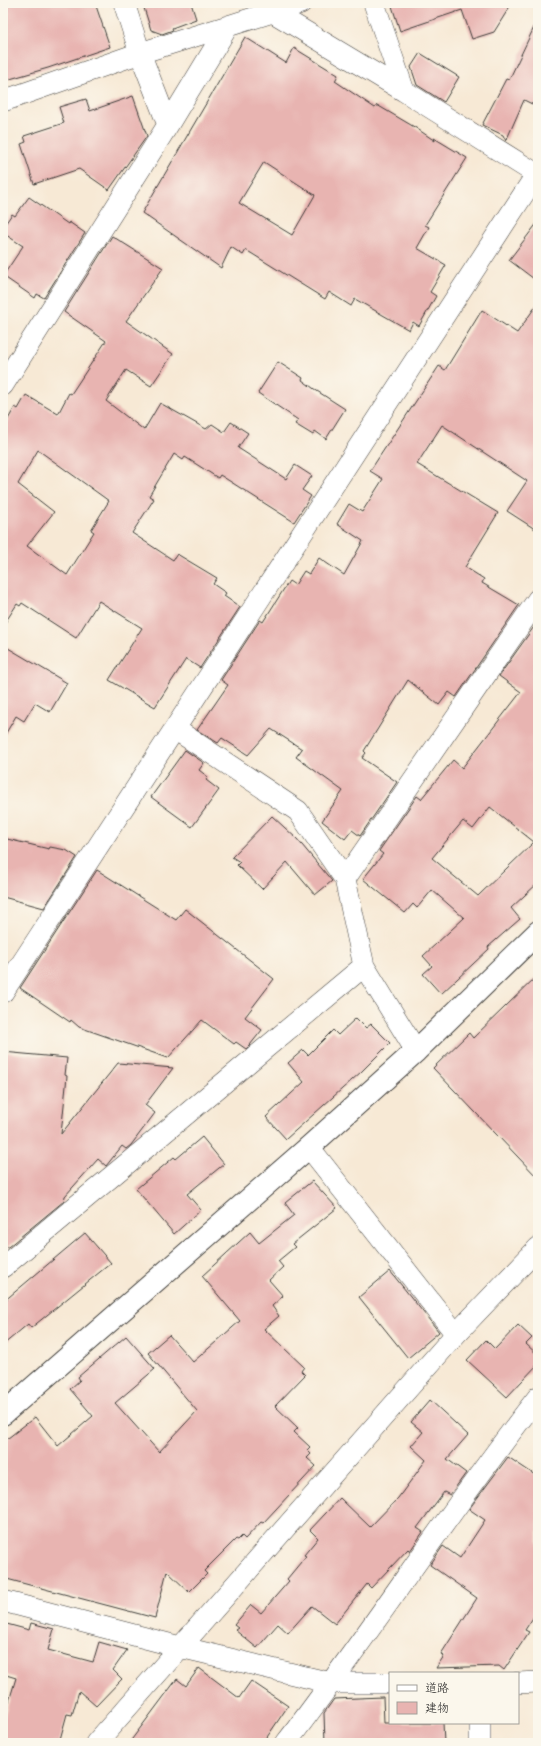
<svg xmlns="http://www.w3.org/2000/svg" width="541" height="1746" font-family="'Shantell Sans','Klee One',sans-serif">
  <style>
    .building { fill: #e8b4b1; fill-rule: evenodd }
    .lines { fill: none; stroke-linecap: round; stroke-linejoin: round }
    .street-casing { stroke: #3d3b38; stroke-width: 22 }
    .secondary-casing { stroke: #3d3b38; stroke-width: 24 }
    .street { stroke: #fff; stroke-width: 21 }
    .secondary { stroke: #fff; stroke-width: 22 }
  </style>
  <rect width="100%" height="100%" fill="#fbf7ec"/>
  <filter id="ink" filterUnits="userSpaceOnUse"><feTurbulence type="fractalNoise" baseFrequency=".025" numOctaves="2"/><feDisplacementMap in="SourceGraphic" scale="8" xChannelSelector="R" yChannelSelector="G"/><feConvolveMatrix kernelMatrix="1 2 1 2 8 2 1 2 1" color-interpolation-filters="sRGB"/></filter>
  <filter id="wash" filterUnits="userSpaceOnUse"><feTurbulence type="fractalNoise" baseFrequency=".012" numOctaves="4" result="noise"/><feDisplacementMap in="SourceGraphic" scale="16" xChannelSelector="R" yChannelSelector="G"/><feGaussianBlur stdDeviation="0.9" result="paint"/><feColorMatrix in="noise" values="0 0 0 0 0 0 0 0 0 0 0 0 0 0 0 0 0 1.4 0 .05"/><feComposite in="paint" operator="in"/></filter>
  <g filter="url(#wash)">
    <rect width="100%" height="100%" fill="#f7e9d5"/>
    <g id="blocks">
      <!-- building -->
      <path class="building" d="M3,3h92l15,44 -62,21 -45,13z
        M159,3h32l5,16 -24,9 1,2 -11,4 -11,-4 -7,-22z
        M391,3h121l-18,29 -22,7 -10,-29 -62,21z
        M538,19v88l-14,-7 -18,41 -3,-6 -21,-10 24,-46 3,1z
        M245,37l41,26 8,-15 44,27 -3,6 40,27 2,-3 39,23 19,13 -1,-3 33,20 -42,67 4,2 -12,21 29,17 -16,27 6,4 -17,30 -6,-4 -4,8 -54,-31 -4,7 -22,-14 -4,7 -79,-49 -3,5 -12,-8 -10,21 -79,-55zM264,162l51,33 -23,40 -53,-32z
        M420,53l39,24 -15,25 -27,-17 -6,-18z
        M133,96l14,40 -38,54 -30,-21 -45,15 -13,-40 5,-2 -2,-6 40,-13 -5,-16 27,-8 4,12z
        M29,197l39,27 1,-2 16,11 -41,65 -7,-4 -2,4 -32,-22 20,-30 -20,-13v-6l9,-13 3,2z
        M538,222v60l-29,-22z
        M112,236l51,32 -37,53 47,33 -22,32 -25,-16 -20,31 38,29 16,-27 46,26 6,-5 12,8 7,-10 17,11 -10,15 48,31 9,-14 17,11 -10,14 9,6 -17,26 -74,-47 -2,3 -33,-21 -2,3 -9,-6 -25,42 5,3 -22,34 41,27 4,-6 40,24 -4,6 13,9 -2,3 16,11 -40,61 -14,-9 -31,48 -46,-27 33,-52 -43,-27 -23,37 -54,-35 -2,3 -3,-2 -14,22v-198l12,-21 3,2 8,-14 32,19 11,-21 2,1 35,-53 -42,-29zM38,450l71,51 -18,29 3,2 -27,43 -40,-29 27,-34 -36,-28z
        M538,303v228l-31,-20 20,-30 -85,-56 -25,39 81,49 -33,54 19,12 -2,4 37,22 -63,92 -7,-5 -10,13 -31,-25 -44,71 2,2 -4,5 35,24 -37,54 -8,-6 -7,9 -23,-18 21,-30 -47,-34 6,-8 -31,-20 -23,26 -26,-17 -4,5 -21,-13 31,-45 -7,-5 39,-60 3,2 26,-41 6,4 9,-14 5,3 10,-16 25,17 19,-34 -26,-17 12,-20 13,8 21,-33 -13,-8 69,-105 6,4 37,-60 35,23z
        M278,362l25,16 -1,2 15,11 28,18 -19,30 -11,-8 -2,4 -18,-11 3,-4 -40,-27z
        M536,624l2,3v256l-27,25 9,11 -32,28 1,2 -48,45 -18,-20 9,-8 -9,-10 41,-38 -32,-28 -15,18 -4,-4 -8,9 -42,-34 20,-25 -4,-3 38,-55 4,3 32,-39 9,8 59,-76 -22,-16zM490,807l44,35 -56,54 -46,-38 31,-37 10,8z
        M3,645l64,38 -17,29 -15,-9 -11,18 -8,-5 -13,22z
        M185,750l19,13 -5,7 9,7 -2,3 13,10 -27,37 -41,-30z
        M272,816l25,23 35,42 -17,14 -28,-33 -25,27 -25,-24 3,-3 -8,-5z
        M3,838l46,11 1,-2 16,3 11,7 -33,51 -41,-11z
        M97,870l79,50 9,-11 89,70 -29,38 17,13 -12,15 -4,4 -10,-7 -2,2 -32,-24 -34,38 -89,-31 -8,-7 -1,2 -50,-34z
        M538,975v203l-105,-110 36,-35 4,5z
        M356,1018l10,10 5,-4 19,19 -29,29 -75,67 -20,-22 38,-35 -16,-19 15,-13 5,5 25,-25 5,5z
        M3,1052l64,6 -2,17 2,1 -6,58 57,-71 55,5 -28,37 10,8 -24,32 -5,4 -4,-3 -16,20 -8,-7 -33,37 -1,5 -56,46h-5z
        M202,1137l22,27 -37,30 14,16 -27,24 -38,-45 38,-32 2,2z
        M312,1181l25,27 -45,36 3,3 -17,14 5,6 -14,13 14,16 -11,10 7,10 -15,13 40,38 -3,4 4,4 -30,31 23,22 -4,4 16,15 -3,3 4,4 -4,4 9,8 -53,57 -2,-1 -16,17 -3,-3 -4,4 -2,-1 -32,32 3,3 -18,18 -22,-21 -12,47 -152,-40v-136l32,-25 23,29 35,-30 -23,-27 10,-9 -2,-3 48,-41 29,33 -40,34 44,49 38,-41 -49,-58 21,-18 24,27 47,-41 -38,-45 48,-44 9,11 35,-28 -9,-12z
        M85,1233l26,30 -80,65 -3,-4 -25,21v-43z
        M390,1271l49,61 -31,26 -49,-61z
        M518,1325l14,13 -6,6 12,11v9l-31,33 -40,-37 19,-20 9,9z
        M430,1400l38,35 -21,24 19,14 -16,22 -6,-3 -27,36 6,4 -13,19 -2,-2 -37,39 -4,-4 -32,40 -23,-18 -24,27 -10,-9 -21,24 -22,-18 3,-2 -4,-3 17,-20 10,8 28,-32 -2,-2 19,-23 -2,-1 14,-17 -8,-8 30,-32 30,29 28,-29 28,-38 -15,-14 12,-14 -12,-10z
        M508,1457l30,20v133l-13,20 4,2 -25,38 -5,-4 -63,2 8,-12 -3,-2 36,-56 -47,-33 13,-19 17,12 25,-38 -16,-11z
        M3,1623l26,7 2,-7 23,6 -6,21 45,12 6,-20 28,8 -14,20 9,9 -26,27 -17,-15 -7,24 -5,-1 -8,29h-56v-22l13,-43 -13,-4z
        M199,1668l40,30 12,-17 37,25 -25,37h-134l48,-64 9,7z
        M383,1697l1,26h59l1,20h-119l-1,-30 10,-14z"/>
    </g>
  </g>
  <g filter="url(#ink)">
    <use href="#blocks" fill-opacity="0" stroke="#3d3b38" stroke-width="1"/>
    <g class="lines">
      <!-- street casing -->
      <g class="street-casing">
        <path id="street" d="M124,3l16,50 88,-27
          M374,3l30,88 134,84
          M271,11l133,80
          M3,101l137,-48 28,72 60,-99 73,-23
          M3,385l165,-260
          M175,729l123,82 47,68 19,87 52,85
          M345,879l193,-280
          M3,992l535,-820
          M309,1147l147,187
          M3,1267l361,-301
          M3,1601l177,46 151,36h59
          M518,1683l20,-1
          M480,1723v20
          M96,1743l360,-409 82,-86
          M286,1743c87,-113 164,-234 252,-346"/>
      </g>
      <!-- secondary casing -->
      <g class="secondary-casing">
        <path id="secondary" d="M3,1414l306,-267 107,-96 122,-119"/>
      </g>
      <!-- street -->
      <use href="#street" class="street"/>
      <!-- secondary -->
      <use href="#secondary" class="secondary"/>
    </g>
  </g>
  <!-- margin -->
  <rect width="541" height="1746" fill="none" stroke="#fbf7ec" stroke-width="16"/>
  <!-- legend -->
  <rect x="389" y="1672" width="130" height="52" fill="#fbf7ec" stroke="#a29f99"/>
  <rect x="397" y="1685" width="20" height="6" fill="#ffffff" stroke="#a29f99"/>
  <text x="425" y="1692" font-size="12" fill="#1c1c1c">道路</text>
  <rect x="397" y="1702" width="20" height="12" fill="#e8b4b1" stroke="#a29f99"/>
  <text x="425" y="1712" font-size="12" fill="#1c1c1c">建物</text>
</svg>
